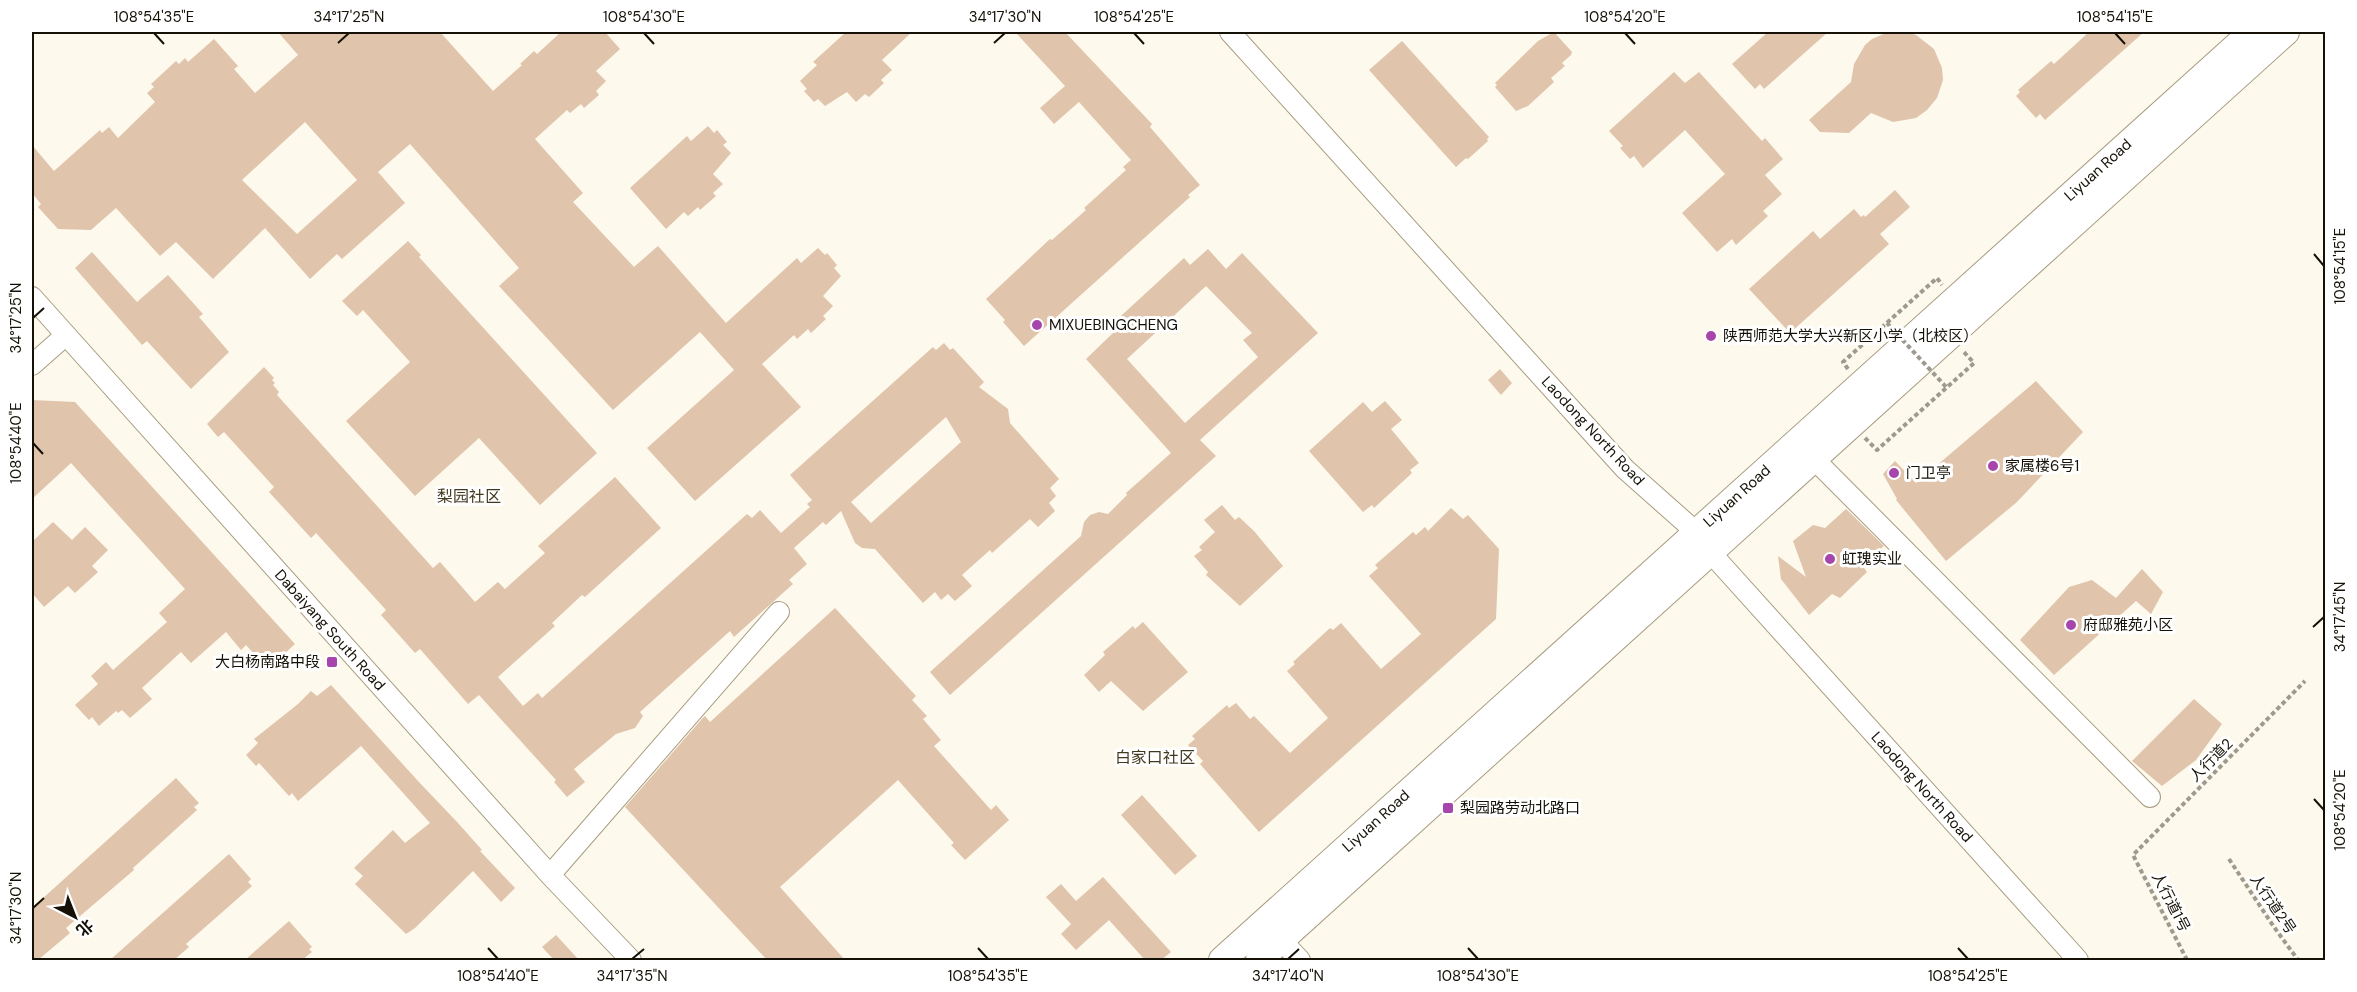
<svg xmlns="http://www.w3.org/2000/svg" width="2357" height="992" font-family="'DM Sans','Noto Sans SC',sans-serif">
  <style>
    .building { fill: #e0c4ab; fill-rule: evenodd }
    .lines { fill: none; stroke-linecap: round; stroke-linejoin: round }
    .minor-casing { stroke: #a99d81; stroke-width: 22 }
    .major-casing { stroke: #a99d81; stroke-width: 28 }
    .path { stroke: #9e9a8f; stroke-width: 4; stroke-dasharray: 4.5 3; stroke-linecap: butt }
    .minor { stroke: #fff; stroke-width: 20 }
    .major { stroke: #fff; stroke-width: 26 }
    .path-bridge { stroke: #9e9a8f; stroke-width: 4; stroke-dasharray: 4.5 3; stroke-linecap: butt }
    .ticks { fill: none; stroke: #151107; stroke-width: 2 }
    .poi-dot { fill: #a645ac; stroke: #fff; stroke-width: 2 }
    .labels { text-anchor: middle; stroke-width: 6; stroke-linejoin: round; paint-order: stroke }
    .street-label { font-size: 15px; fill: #151107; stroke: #fff }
    .poi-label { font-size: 15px; fill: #151107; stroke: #fff; text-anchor: start }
    .neighbourhood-label { font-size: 16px; fill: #43391f; stroke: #fff }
    .neatline { fill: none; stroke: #151107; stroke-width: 2 }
    .ticks-label { font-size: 15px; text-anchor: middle; fill: #151107 }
  </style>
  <rect width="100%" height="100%" fill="#fef9ed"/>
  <!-- building -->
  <path class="building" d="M278,32h162l53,59 29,-26 -2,-1 14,-13 3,3 24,-22h44l15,17 -24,22 10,10 -10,10 3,4 -15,13 -3,-4 -11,9 -3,-3 -32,29 48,54 -10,9 61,65 24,-21 68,77 71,-65 4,5 17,-15 7,7 2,-2 10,12 -3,3 7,8 -18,20 10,10 -10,10 3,3 -15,14 -3,-4 -11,10 -3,-4 -32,29 39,43 -106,94 -48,-53 87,-78 -34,-38 -87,78 -114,-124 20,-18 -109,-124 -32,28 27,31 -63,56 -5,-5 -27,25 -45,-51 -52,51 -37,-37 -16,14 -44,-48 -25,22 -33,-1 -20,-22 3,-3 -9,-11v-48l22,26 46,-41 2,3 7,-6 9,11 37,-36 -8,-9 7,-6 -3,-3 25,-23 3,3 6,-6 3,4 26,-23 24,27 -4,3 21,24 43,-38zM305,122l52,58 -60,54 -55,-54z
    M846,32h66l-30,28 10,10 -11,10 3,3 -15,14 -4,-3 -9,8 -9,-10 -22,14 -7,-7 -4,3 -10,-11 3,-2 -7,-8 17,-16 -4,-3z
    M1015,32h50l87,92 -2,3 50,58 -12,10 2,2 -166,149 -21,-24 2,-2 -19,-21 64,-60 2,1 34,-30 -2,-2 42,-38 -3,-3 8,-7 -52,-58 -25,22 -14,-16 25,-22z
    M1554,32l18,20 -1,3 -9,8 3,3 -14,12 3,4 -26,24 -12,5 -21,-24 2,-2 -2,-2 43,-42z
    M1768,32h60l-64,57 -4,-5 -5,5 -23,-25z
    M1888,32h18l10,3 18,14 8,19 1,12 -6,18 -10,12 -11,8 -23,4 -22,-9 -22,20 -29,-1 -11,-12 42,-38 3,-18 11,-19 7,-6z
    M2089,32h55l-99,88 -5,-6 -4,4 -20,-22 4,-4 -2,-2 33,-29 3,3z
    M1402,41l87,96 -2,2 1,2 -20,18 -2,-1 -10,9 -87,-97z
    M1674,72l11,11 14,-11 63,69 3,-3 18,21 -18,16 17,19 -19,17 5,5 -32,29 -4,-6 -15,13 -35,-39 43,-39 -40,-44 -42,38 -9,-12 -4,3 -10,-11 3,-2 -14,-15z
    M708,126l6,7 3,-3 10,12 -4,3 8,8 -18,21 10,10 -10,9 3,3 -16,14 -2,-3 -10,9 -4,-4 -18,17 -36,-41 57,-52 4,5z
    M1895,190l15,17 -30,27 9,10 -99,89 -41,-44 64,-58 7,8 34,-30 7,8 3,-2 1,2z
    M408,241l13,14 -2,2 178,196 -57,52 -61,-67 -64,58 -69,-75 64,-59 -47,-52 -6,6 -15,-15z
    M1208,249l18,20 16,-16 76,80 -118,107 16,16 -266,239 -20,-23 151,-136 3,-14 6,-7 9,-3 9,2 19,-19 -1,-2 45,-40 -85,-94 29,-28 -5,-5 74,-68 6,7zM1206,286l46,47 -9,7 15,17 -73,66 -58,-64z
    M92,252l45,50 31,-27 35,39 -4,3 30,35 -38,37 -44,-48 -5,4 -67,-77z
    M944,343l6,7 3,-2 31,34 -5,5 29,22 2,14 49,56 -9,9 6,8 -7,7 6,8 -17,16 -8,-8 -38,34 -2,-3 -28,25 10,11 -17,15 -7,-7 -7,6 -6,-8 -12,11 -48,-54 -13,-1 -7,-5 -14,-32 -15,14 -3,-3 -29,26 13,16 -18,16 4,4 -59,53 -4,-6 -90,81 3,4 -8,12 -19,6 -42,35 11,13 -18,15 -13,-15 2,-2 -77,-85 -11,9 -48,-55 -5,4 -34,-38 5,-5 -70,-77 -5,5 -42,-46 5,-5 -50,-55 -6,5 -11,-13 57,-57 10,11 -2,2 3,3 -2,2 6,7 -2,3 156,173 7,-6 35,40 23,-20 7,7 40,-36 -7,-7 77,-69 46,51 -76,69 -3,-2 -30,28 3,3 -57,51 25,29 15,-13 4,5 205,-184 5,4 8,-8 21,23 29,-26 -3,-3 5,-4 -22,-25 143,-128 3,3zM946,417l15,25 -90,81 -20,-21z
    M1500,369l12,14 -11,12 -13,-15z
    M2036,381l47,51 -66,70 -71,59 -50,-61 1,-1 -14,-25 12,-13 21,22z
    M32,400l43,2 220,242 -27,25 -22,-24 -5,5 -15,-18 -35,31 -10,-11 -39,36 10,11 -22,19 -8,-8 -4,3 -2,-2 -17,15 -7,-9 -3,3 -14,-15 23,-21 -7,-8 15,-14 7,8 54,-48 -8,-9 26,-24 -114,-126 -39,36z
    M1385,401l17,19 -11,9 28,34 -9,7 2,3 -38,35 -2,-3 -9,7 -54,-61 54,-49 9,10z
    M1222,505l13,15 4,-3 15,14 29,35 -43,40 -34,-31 2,-3 -14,-16 8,-6 -3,-3 16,-15 -11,-12z
    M1451,508l12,11 5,-4 31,34 -3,70 -237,213 -59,-68 3,-3 -15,-16 7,-6 -3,-3 35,-31 2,3 7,-5 14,16 4,-3 36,37 38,-35 -41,-47 8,-7 -2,-2 37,-34 3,2 8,-7 40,46 40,-35 -52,-58 9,-8 -3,-3 38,-33 3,3 9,-8 3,4z
    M1846,509l38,37 -22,19 5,7 -27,26 -8,-4 -23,21 -28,-36 -3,-23 28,21 -13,-36 20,-16 12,3z
    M53,522l19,18 13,-13 23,23 -16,16 6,6 -23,21 -7,-7 -24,21 -12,-14v-51z
    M2142,569l21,23 -12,22 -15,-13 -82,74 -34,-35 49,-53 23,-7 24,18z
    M835,608l81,88 -4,4 15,16 -4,3 18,21 -7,6 57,64 5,-5 13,15 -44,40 -14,-15 3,-2 -56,-63 -118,107 65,73h-78l-142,-153 76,-87 4,-4 5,6z
    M1143,622l45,50 -45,39 -32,-30 -12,11 -15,-17 21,-20 -2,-3 30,-26 2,3z
    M331,685l87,96 40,42 24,27 -2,1 35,37 -14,14 -28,-31 -58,57 -9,6 -51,-50 8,-8 -9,-8 39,-38 12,13 25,-20 -69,-77 -63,55 -6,-8 -3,3 -30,-33 -3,3 -10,-11 12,-12 -4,-4 44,-35 13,-13 6,5z
    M2194,699l28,25 -26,36 -34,26 -30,-25z
    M176,778l23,25 -5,4 3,3 -64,58 1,2 -68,58 4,5 -32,27h-6v-52z
    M1142,795l55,61 -22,19 -54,-60z
    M229,854l22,25 -3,3 4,4 -66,58 3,3 -15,13h-64z
    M1103,877l68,75 -10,8h-16l-36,-40 -33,30 -15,-16 10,-10 -25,-27 15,-13 15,17z
    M289,921l23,26 -3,2 3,3 -10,8h-57z
    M556,935l23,25h-25l-12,-13z"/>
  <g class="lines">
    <!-- minor casing -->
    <g class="minor-casing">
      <path id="minor" d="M1230,32l395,437 71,63 14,20 368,408
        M32,297l518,578 81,85
        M32,365l34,-30
        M1814,459l336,338
        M550,875l229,-263
        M1281,940l19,20"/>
    </g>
    <!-- major casing -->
    <g class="major-casing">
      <path id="major" d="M1222,960l1030,-928
        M1259,960l1027,-928"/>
    </g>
    <!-- path -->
    <path class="path" d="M1848,369l-5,-7 94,-84 5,7
      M1865,438l12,12 97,-87 -12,-13
      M2229,859l45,68 24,33
      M2187,960l-54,-105 172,-174"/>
    <!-- minor -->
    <use href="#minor" class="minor"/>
    <!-- major -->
    <use href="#major" class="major"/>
    <!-- path-bridge -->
    <path class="path-bridge" d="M1887,323l59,64"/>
  </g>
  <!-- ticks -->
  <path class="ticks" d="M154,33l10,11M644,33l10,11M1134,33l10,11M1625,33l10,11M2115,33l10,11M338,43l11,-10M994,43l11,-10M2314,254l10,12M33,318l11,-10M33,443l10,11M2313,627l11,-10M2314,799l10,11M33,908l11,-10M488,948l10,11M978,948l10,11M1468,948l10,11M1958,948l10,11M632,959l12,-10M1288,959l11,-10"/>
  <!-- markers -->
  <g class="poi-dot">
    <circle cx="1037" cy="325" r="6"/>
    <circle cx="1711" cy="336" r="6"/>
    <circle cx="1993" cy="466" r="6"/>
    <circle cx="1894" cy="473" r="6"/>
    <circle cx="1830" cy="559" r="6"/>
    <circle cx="2071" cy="625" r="6"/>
    <rect x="326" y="656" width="12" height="12" rx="3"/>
    <rect x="1442" y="802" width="12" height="12" rx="3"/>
  </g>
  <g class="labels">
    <!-- street labels -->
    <g class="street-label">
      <text transform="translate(2098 170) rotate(-42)" y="5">Liyuan Road</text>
      <text transform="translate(1593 431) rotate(47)" y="5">Laodong North Road</text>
      <text transform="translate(1737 496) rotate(-42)" y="5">Liyuan Road</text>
      <text transform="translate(330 630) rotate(48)" y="5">Dabaiyang South Road</text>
      <text transform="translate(2211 760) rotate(-45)" y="5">人行道2</text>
      <text transform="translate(1922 787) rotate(48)" y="5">Laodong North Road</text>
      <text transform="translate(1376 821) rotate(-42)" y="5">Liyuan Road</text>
      <text transform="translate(2171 902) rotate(63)" y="5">人行道1号</text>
      <text transform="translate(2273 904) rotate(56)" y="5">人行道2号</text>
    </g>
    <!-- poi labels -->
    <g class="poi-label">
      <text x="1049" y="330">MIXUEBINGCHENG</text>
      <text x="1723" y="341">陕西师范大学大兴新区小学（北校区）</text>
      <text x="2005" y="471">家属楼6号1</text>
      <text x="1906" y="478">门卫亭</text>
      <text x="1842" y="564">虹瑰实业</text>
      <text x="2083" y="630">府邸雅苑小区</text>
      <text x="320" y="667" text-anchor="end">大白杨南路中段</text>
      <text x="1460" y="813">梨园路劳动北路口</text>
    </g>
    <!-- neighbourhood labels -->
    <g class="neighbourhood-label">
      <text x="469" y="502">梨园社区</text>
      <text x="1155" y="763">白家口社区</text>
    </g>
  </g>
  <!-- border -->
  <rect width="2357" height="992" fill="none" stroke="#ffffff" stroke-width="66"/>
  <!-- north arrow -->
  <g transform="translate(75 917) rotate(138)" stroke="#ffffff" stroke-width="4.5" paint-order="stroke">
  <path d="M0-4.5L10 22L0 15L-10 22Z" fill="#151107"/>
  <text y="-9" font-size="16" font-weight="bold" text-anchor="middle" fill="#151107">北</text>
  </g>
  <rect x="33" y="33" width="2291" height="926" class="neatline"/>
  <g class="ticks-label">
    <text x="154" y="22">108°54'35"E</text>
    <text x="349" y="22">34°17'25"N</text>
    <text x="644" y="22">108°54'30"E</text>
    <text x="1005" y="22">34°17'30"N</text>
    <text x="1134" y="22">108°54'25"E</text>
    <text x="1625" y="22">108°54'20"E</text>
    <text x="2115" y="22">108°54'15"E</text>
    <text transform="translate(2340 266) rotate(-90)" y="5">108°54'15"E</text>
    <text transform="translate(16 318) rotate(-90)" y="5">34°17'25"N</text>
    <text transform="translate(16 443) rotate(-90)" y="5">108°54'40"E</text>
    <text transform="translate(2340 617) rotate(-90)" y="5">34°17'45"N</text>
    <text transform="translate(2340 810) rotate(-90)" y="5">108°54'20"E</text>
    <text transform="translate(16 908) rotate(-90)" y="5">34°17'30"N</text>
    <text x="498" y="981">108°54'40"E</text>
    <text x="632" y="981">34°17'35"N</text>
    <text x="988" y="981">108°54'35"E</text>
    <text x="1288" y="981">34°17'40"N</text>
    <text x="1478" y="981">108°54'30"E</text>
    <text x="1968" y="981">108°54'25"E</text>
  </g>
</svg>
